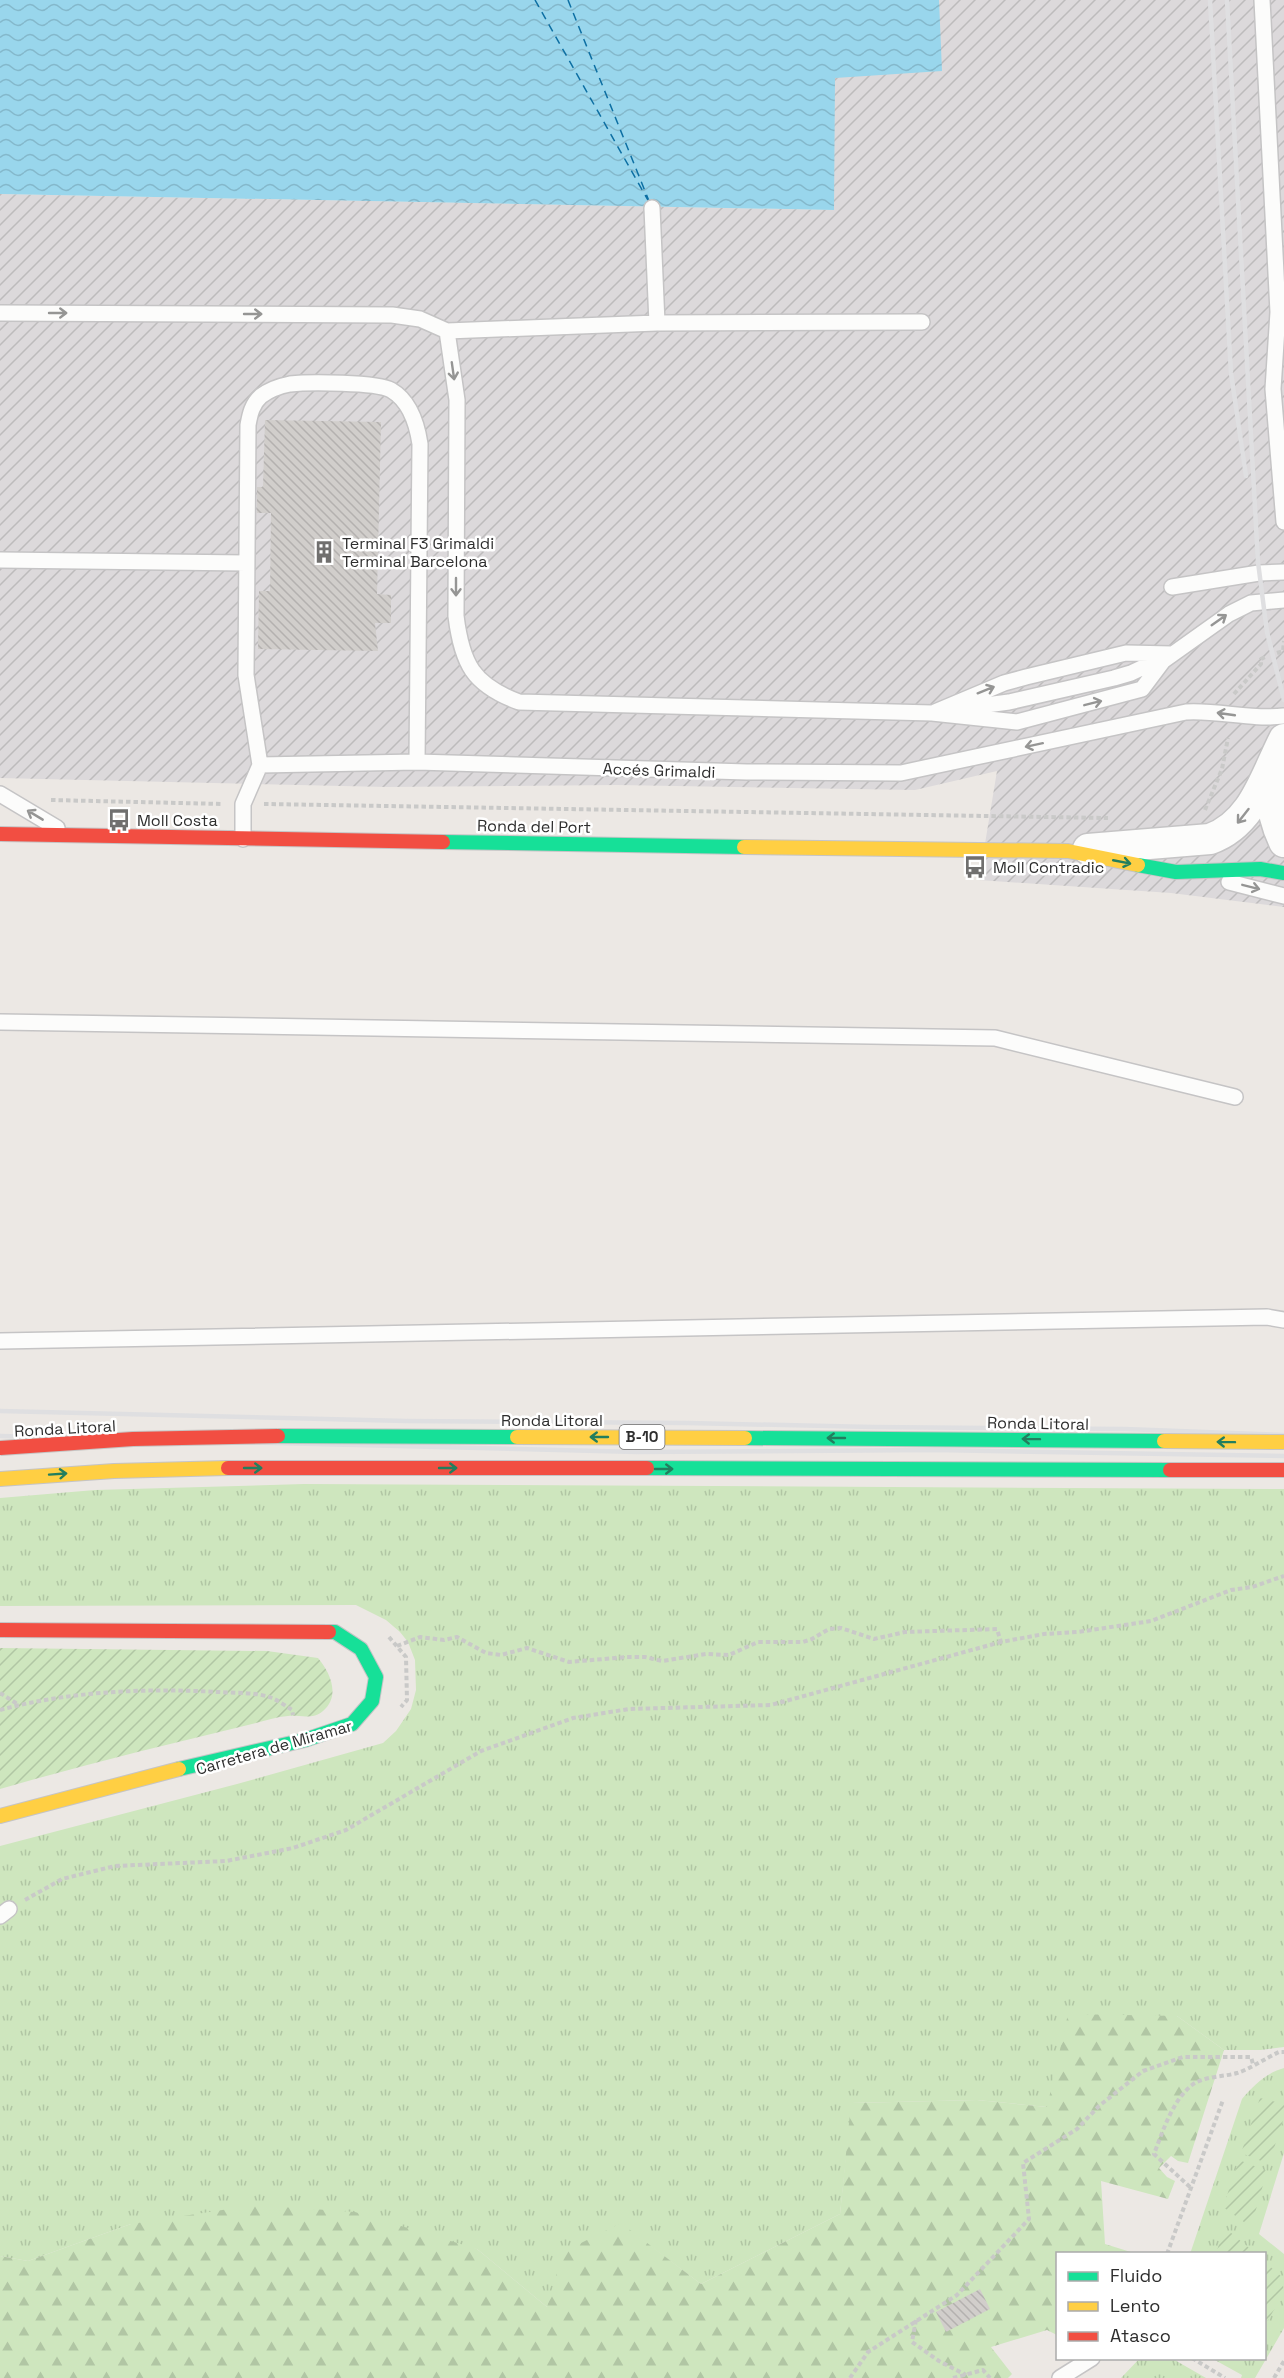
<svg xmlns="http://www.w3.org/2000/svg" width="1284" height="2378" font-family="'Space Grotesk',sans-serif">
  <style>
    .industrial { fill: url(#industrial-furrows) }
    .grass { fill: url(#grass-tufts) }
    .forest { fill: url(#forest-firs) }
    .garden { fill: url(#garden-furrows) }
    .water { fill: url(#water-waves) }
    .lines { fill: none; stroke-linecap: round; stroke-linejoin: round }
    .ferry { stroke: #0d6fa3; stroke-width: 1.5; stroke-dasharray: 8 6; stroke-linecap: butt }
    .building { fill: url(#building-back-hatch) }
    .lane-casing { stroke: #c5c4c5; stroke-width: 18 }
    .street-casing { stroke: #c5c4c5; stroke-width: 33 }
    .fast-casing { stroke: #c5c4c5; stroke-width: 16 }
    .slow-casing { stroke: #c5c4c5; stroke-width: 16 }
    .jam-casing { stroke: #c5c4c5; stroke-width: 16 }
    .path { stroke: #c9c9c8; stroke-width: 4; stroke-dasharray: 4.5 3; stroke-linecap: butt }
    .lane { stroke: #fcfcfb; stroke-width: 15 }
    .street { stroke: #fcfcfb; stroke-width: 30 }
    .fast { stroke: #16e098; stroke-width: 14 }
    .slow { stroke: #ffcf43; stroke-width: 14 }
    .jam { stroke: #f24e42; stroke-width: 14 }
    .rail { stroke: #dfdfe1; stroke-width: 4.5 }
    .fast-bridge-casing { stroke: #c6c5c4; stroke-width: 16; stroke-linecap: butt }
    .slow-bridge-casing { stroke: #c6c5c4; stroke-width: 16; stroke-linecap: butt }
    .jam-bridge-casing { stroke: #c6c5c4; stroke-width: 16; stroke-linecap: butt }
    .fast-bridge { stroke: #16e098; stroke-width: 14 }
    .slow-bridge { stroke: #ffcf43; stroke-width: 14 }
    .jam-bridge { stroke: #f24e42; stroke-width: 14 }
    .oneway { stroke: #959594 }
    .oneway2 { stroke: #237e5e }
    .labels { text-anchor: middle; stroke-width: 5; stroke-linejoin: round; paint-order: stroke }
    .shield { fill: #fff; stroke: #6d6d6d; stroke-width: 1.5 }
    .shield-label { font-size: 15px; font-weight: bold; fill: #2e2e2e }
    .poi-label { font-size: 16px; fill: #2e2e2e; stroke: #fff; text-anchor: start }
    .street-label { font-size: 16px; fill: #2e2e2e; stroke: #fff }
  </style>
  <defs>
    <pattern id="industrial-furrows" width="10" height="10" patternUnits="userSpaceOnUse" patternTransform="scale(1.5)"><rect width="10" height="10" fill="#dcd9db"/><path d="M-1 1l2-2M0 10L10 0M9 11l2-2" fill="none" stroke="#bdbbbc"/></pattern>
    <pattern id="grass-tufts" width="24" height="20" patternUnits="userSpaceOnUse" patternTransform="scale(1.5)"><rect width="24" height="20" fill="#cee6be"/><path d="M3 7l-1-3M5 7V3M7 7l1-3M15 17l-1-3M17 17v-4M19 17l1-3" fill="none" stroke="#b1c6a4"/></pattern>
    <pattern id="forest-firs" width="22" height="20" patternUnits="userSpaceOnUse" patternTransform="scale(1.5)"><rect width="22" height="20" fill="#cee6be"/><path d="M5 1l3.5 6h-7zM16 11l3.5 6h-7z" fill="#b1c6a4"/></pattern>
    <pattern id="garden-furrows" width="10" height="10" patternUnits="userSpaceOnUse" patternTransform="scale(1.5)"><rect width="10" height="10" fill="#cee6be"/><path d="M-1 1l2-2M0 10L10 0M9 11l2-2" fill="none" stroke="#b1c6a4"/></pattern>
    <pattern id="water-waves" width="16" height="10" patternUnits="userSpaceOnUse" patternTransform="scale(1.5)"><rect width="16" height="10" fill="#99d6ec"/><path d="M0 5q4-4 8 0t8 0" fill="none" stroke="#84b8cb"/></pattern>
    <pattern id="building-back-hatch" width="6" height="6" patternUnits="userSpaceOnUse" patternTransform="scale(1.5)"><rect width="6" height="6" fill="#d1cecb"/><path d="M-1 5l2 2M0 0l6 6M5-1l2 2" fill="none" stroke="#b4b1af"/></pattern>
  </defs>
  <rect width="100%" height="100%" fill="#ece8e4"/>
  <!-- industrial -->
  <path class="industrial" d="M904,0h380v907l-113,-14 -192,-13 18,-109 -82,19 -298,-5 -230,2 -387,-9v-584l834,16v-132z"/>
  <!-- grass -->
  <path class="grass" d="M304,1484l980,5v558l-23,3h-37l-47,-34 -130,91 -70,-7 -125,3 -12,111 -139,70 -80,-60 -74,83 -70,-58 -346,-25 -103,37 -28,-5v-410l237,-62 146,-41 13,-12 15,-22 5,-19 -1,-30 -7,-18 -8,-10 -14,-12 -30,-15 -356,1v-108l95,-8z
    M1284,2068v85l-25,81 25,20v74l-29,50h-14l1,-3 -29,-16 51,-1v-104h-74l52,-155c12,-14 24,-26 42,-31z
    M1140,2358l33,1 33,19h-85z"/>
  <!-- forest -->
  <path class="forest" d="M1068,2014l109,2 47,34 -36,113 -10,-2 -7,-5 -12,12 8,9 8,4 -7,18 -67,-18 4,63 29,9 -76,1 -1,81 -10,-5 -56,17 21,27 -4,4h-1008v-122l28,5 103,-37 124,-19 100,7 122,37 70,58 16,-55 58,-29 80,61 139,-70 11,-111 126,-3 70,7z"/>
  <!-- garden -->
  <path class="garden" d="M0,1648l267,3 51,7c12,14 23,38 5,53 -10,9 -23,4 -35,5 -13,1 -27,6 -40,9 -83,20 -166,40 -248,64z
    M1260,2098l24,6v13l-15,47 -28,-11z
    M1239,2160l28,11 -16,56 -28,-20z
    M1230,2232l25,21h-39l6,-17z
    M1265,2262l17,15 2,16 -19,32z"/>
  <!-- water -->
  <path class="water" d="M0,0h939l3,71 -107,7 -1,132 -834,-16z"/>
  <g class="lines">
    <!-- ferry -->
    <path class="ferry" d="M535,0l114,202
      M568,0l81,201"/>
  </g>
  <!-- building -->
  <path class="building" d="M265,420l116,2 -4,172 14,1v28h-16l3,28 -120,-2 1,-58h11l1,-78h-14v-26h6z
    M980,2289l10,20 -44,23 -10,-20z"/>
  <g class="lines">
    <!-- lane casing -->
    <g class="lane-casing">
      <path id="lane" d="M1262,0l16,312 -5,77 11,133
        M652,208l5,115
        M0,313l392,2 28,4 27,12 10,69 -1,216c6,48 17,69 63,86l413,11 85,9 125,-33 21,-28 66,-47 22,-11 33,-3
        M447,331l210,-8 265,-1
        M0,560l246,3
        M1172,587l87,-14 25,-1
        M956,709l53,-7 105,-24 17,-5 34,-16
        M935,712l69,-29 22,-6 100,-24 46,1
        M260,765l157,-3 330,10 154,1 285,-61c33,-2 65,8 98,4
        M0,794l57,34
        M243,839v-35l17,-39 -14,-90 2,-250c2,-11 4,-21 13,-29 8,-6 19,-10 29,-12 18,-2 87,-2 101,6 19,11 26,34 29,54l-3,318
        M1229,882l55,14
        M0,1022l995,16 240,59
        M0,1341l1267,-24 17,3
        M0,1916l9,-7
        M1060,2378l32,-20"/>
    </g>
    <!-- street casing -->
    <g class="street-casing">
      <path id="street" d="M1275,769c-7,26 -2,50 9,73
        M1088,849l122,-10c43,-15 55,-63 74,-100"/>
    </g>
    <!-- fast casing -->
    <g class="fast-casing">
      <path id="fast" d="M443,842l301,5
        M1138,865l38,7 84,-3 24,4
        M647,1468l523,2
        M179,1769l126,-29 47,-16 20,-23 4,-24 -15,-28 -26,-17h-6"/>
    </g>
    <!-- slow casing -->
    <g class="slow-casing">
      <path id="slow" d="M744,847l324,4 70,14
        M0,1479l114,-8 114,-3
        M0,1816l179,-47"/>
    </g>
    <!-- jam casing -->
    <g class="jam-casing">
      <path id="jam" d="M0,834l443,8
        M228,1468h419
        M1170,1470h114
        M0,1630l329,2"/>
    </g>
    <!-- path -->
    <path class="path" d="M1277,653l6,-2 1,-10
      M1234,694l27,-30v-5l4,-2
      M51,800l172,4
      M264,804l844,14
      M1205,810l17,-41 6,-31
      M389,1637l17,20 1,43 -6,7
      M397,1646l23,-9 24,3 13,-3 29,16 15,2 26,-7 42,14 58,-5h18l17,4 44,-7 23,1 29,-13h45l9,-3 17,-10 12,-1 33,11 31,-7 92,-3 4,13 43,-8 34,-2 73,-11 80,-31 21,-3 32,-11
      M0,1693l19,12
      M0,1710c70,-19 146,-22 218,-18 17,1 39,0 54,6 7,3 14,8 20,12l1,5
      M25,1900l37,-21 53,-13 111,-5 67,-13 53,-18 135,-79 92,-33 56,-9 142,-4 230,-63
      M1190,2187l-36,-33c9,-23 18,-53 38,-69 12,-9 31,-8 45,-12 13,-4 29,-15 42,-21h5
      M1167,2254l56,-154
      M916,2320l-4,22 27,19 27,14
      M1192,2358l33,20
      M850,2378l18,-26 89,-57 72,-76 -6,-56 54,-34 22,-23 44,-35 40,-14h68l2,7
      M953,2378l30,-8 7,8
      M1274,2378l10,-17"/>
    <!-- lane -->
    <use href="#lane" class="lane"/>
    <!-- street -->
    <use href="#street" class="street"/>
    <!-- fast -->
    <use href="#fast" class="fast"/>
    <!-- slow -->
    <use href="#slow" class="slow"/>
    <!-- jam -->
    <use href="#jam" class="jam"/>
    <!-- rail -->
    <path class="rail" d="M1210,0l21,373 15,103
      M1227,0l31,562 9,70 17,68
      M0,1411l406,10 282,2 185,4 252,2 159,6
      M0,1436l637,16 298,-2 349,6"/>
    <!-- fast-bridge casing -->
    <g class="fast-bridge-casing">
      <path id="fast-bridge" d="M278,1436l239,1
        M745,1438l419,3"/>
    </g>
    <!-- slow-bridge casing -->
    <g class="slow-bridge-casing">
      <path id="slow-bridge" d="M517,1437l228,1
        M1164,1441l120,1"/>
    </g>
    <!-- jam-bridge casing -->
    <g class="jam-bridge-casing">
      <path id="jam-bridge" d="M0,1448l133,-9 145,-3"/>
    </g>
    <!-- fast-bridge -->
    <use href="#fast-bridge" class="fast-bridge"/>
    <!-- slow-bridge -->
    <use href="#slow-bridge" class="slow-bridge"/>
    <!-- jam-bridge -->
    <use href="#jam-bridge" class="jam-bridge"/>
  </g>
  <!-- one-way arrows -->
  <defs><path id="oneway-shaft" d="M-6 0H5M1.5-3L5.5 0L1.5 3" fill="none" stroke-width="1.6" stroke-linecap="round" stroke-linejoin="round" transform="scale(1.5)"/></defs>
  <g class="oneway">
    <use href="#oneway-shaft" transform="translate(58 313)"/>
    <use href="#oneway-shaft" transform="translate(253 314)"/>
    <use href="#oneway-shaft" transform="translate(453 371) rotate(82)"/>
    <use href="#oneway-shaft" transform="translate(456 587) rotate(90)"/>
    <use href="#oneway-shaft" transform="translate(1219 620) rotate(-35)"/>
    <use href="#oneway-shaft" transform="translate(986 690) rotate(-22)"/>
    <use href="#oneway-shaft" transform="translate(1093 703) rotate(-14)"/>
    <use href="#oneway-shaft" transform="translate(1226 714) rotate(-172)"/>
    <use href="#oneway-shaft" transform="translate(1034 745) rotate(168)"/>
    <use href="#oneway-shaft" transform="translate(35 815) rotate(-149)"/>
    <use href="#oneway-shaft" transform="translate(1243 816) rotate(128)"/>
    <use href="#oneway-shaft" transform="translate(1251 887) rotate(14)"/>
  </g>
  <g class="oneway2">
    <use href="#oneway-shaft" transform="translate(1122 862) rotate(11)"/>
    <use href="#oneway-shaft" transform="translate(599 1437) rotate(-180)"/>
    <use href="#oneway-shaft" transform="translate(836 1438) rotate(-180)"/>
    <use href="#oneway-shaft" transform="translate(1031 1439) rotate(-179)"/>
    <use href="#oneway-shaft" transform="translate(1226 1442) rotate(-179)"/>
    <use href="#oneway-shaft" transform="translate(253 1468)"/>
    <use href="#oneway-shaft" transform="translate(448 1468)"/>
    <use href="#oneway-shaft" transform="translate(664 1469)"/>
    <use href="#oneway-shaft" transform="translate(58 1474) rotate(-4)"/>
  </g>
  <!-- icons -->
  <defs>
    <g id="building-bare" transform="scale(1.8)"><path d="M-4-6H4V6H1V3H-1V6H-4ZM-2.5-4.3h1.7v1.8h-1.7ZM.8-4.3h1.7v1.8H.8ZM-2.5-1h1.7V.8h-1.7ZM.8-1h1.7V.8H.8Z" fill="#706f6e" stroke="#fff" stroke-width="2.5" paint-order="stroke"/></g>
    <g id="bus-bare" transform="scale(1.8)"><path d="M-5-6H5V4H4V6H2V4H-2V6H-4V4H-5ZM-3.5-4V0h7V-4ZM-3.5 1.2v1.5H-2V1.2ZM2 1.2v1.5H3.5V1.2Z" fill="#706f6e" stroke="#fff" stroke-width="2.5" paint-order="stroke"/></g>
  </defs>
  <g fill-rule="evenodd">
    <use href="#building-bare" x="324" y="552"/>
    <use href="#bus-bare" x="119" y="820"/>
    <use href="#bus-bare" x="975" y="867"/>
  </g>
  <g class="labels">
    <!-- shield labels -->
    <rect class="shield" x="619.5" y="1425" width="45" height="24" rx="4.5"/>
    <g class="shield-label">
      <text x="642" y="1442">B-10</text>
    </g>
    <!-- poi labels -->
    <g class="poi-label">
      <text x="342" y="549">Terminal F3 Grimaldi<tspan x="342" dy="18">Terminal Barcelona</tspan></text>
      <text x="137" y="826">Moll Costa</text>
      <text x="993" y="873">Moll Contradic</text>
    </g>
    <!-- street labels -->
    <g class="street-label">
      <text transform="translate(659 770) rotate(2)" y="6">Accés Grimaldi</text>
      <text transform="translate(534 826) rotate(1)" y="6">Ronda del Port</text>
      <text x="552" y="1426">Ronda Litoral</text>
      <text transform="translate(1038 1423) rotate(1)" y="6">Ronda Litoral</text>
      <text transform="translate(65 1428) rotate(-3)" y="6">Ronda Litoral</text>
      <text transform="translate(274 1747) rotate(-16)" y="6">Carretera de Miramar</text>
    </g>
  </g>
  <!-- legend -->
  <rect x="1056" y="2252" width="210" height="108" fill="#ffffff" stroke="#ababab" stroke-width="1.5"/>
  <rect x="1068" y="2272" width="30" height="9" fill="#16e098" stroke="#ababab" stroke-width="1.5"/>
  <text x="1110" y="2282" font-size="18" fill="#2e2e2e">Fluido</text>
  <rect x="1068" y="2302" width="30" height="9" fill="#ffcf43" stroke="#ababab" stroke-width="1.5"/>
  <text x="1110" y="2312" font-size="18" fill="#2e2e2e">Lento</text>
  <rect x="1068" y="2332" width="30" height="9" fill="#f24e42" stroke="#ababab" stroke-width="1.5"/>
  <text x="1110" y="2342" font-size="18" fill="#2e2e2e">Atasco</text>
</svg>
